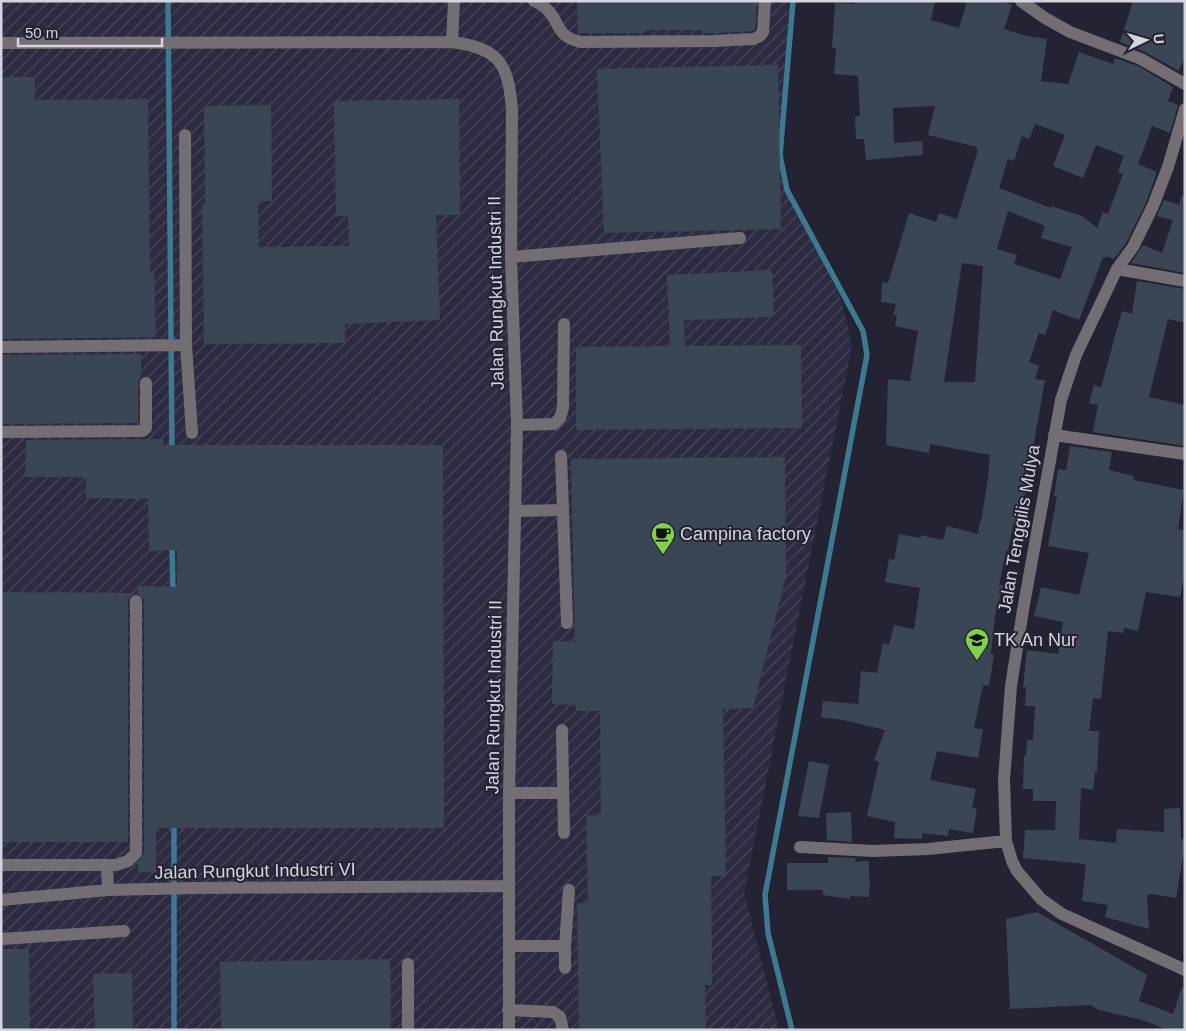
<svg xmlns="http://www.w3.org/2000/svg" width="1186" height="1031" font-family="Helvetica,sans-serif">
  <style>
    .industrial { fill: url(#industrial-furrows) }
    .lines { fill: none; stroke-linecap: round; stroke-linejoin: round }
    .stream { stroke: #3d7991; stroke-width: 5.5 }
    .building { fill: #3b4655; fill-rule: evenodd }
    .minor { stroke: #736d74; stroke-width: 12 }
    .labels { text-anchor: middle; stroke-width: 4; stroke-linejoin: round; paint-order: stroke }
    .street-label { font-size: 18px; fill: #d4d3de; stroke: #242333 }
    .poi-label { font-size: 18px; fill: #d4d3de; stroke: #242333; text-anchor: start }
  </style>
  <defs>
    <pattern id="industrial-furrows" width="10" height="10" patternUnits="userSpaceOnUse" patternTransform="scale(1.25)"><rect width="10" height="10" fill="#2d2b41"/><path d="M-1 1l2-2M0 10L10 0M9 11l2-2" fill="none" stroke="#4b495c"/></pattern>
  </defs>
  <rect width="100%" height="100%" fill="#242333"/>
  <!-- industrial -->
  <path class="industrial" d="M1,1h788l-7,176 59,122 11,46 -108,548 35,137h-778z"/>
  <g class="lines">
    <!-- stream -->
    <path class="stream" d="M168,1l4,451
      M172,543l1,51
      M174,821v209
      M792,1030l-24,-97 -3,-38 102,-540 -4,-24 -76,-141 -7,-35 13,-154"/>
  </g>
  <!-- building -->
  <path class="building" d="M577,1h180l-2,28 -3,2 -38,2h-12v-3h-57v3h-66l-1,-1z
    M855,1h80l-4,19 28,8 8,-27h33l12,4 -8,24 22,7 21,3 -6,42 27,3 11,-32 34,12 2,-6 23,8 35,21 -5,14 10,4 -8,28 -18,-7 -6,17 -8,21 19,8 -11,31 -20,40 -12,16 -8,-3 -1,2 -2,-1 -24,63 -26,-10 -8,25 -6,-2 -10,29 10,4 -4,13 10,1 -21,119h-4l-4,27 -3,-1 -5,26 -2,-1 -7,35h4l-8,31 -4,38 3,1 -5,31 -6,-1 -9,43 9,1 -5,29 -41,-7 -7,29 46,9 -4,19 5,1 -4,24 -24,-4 -1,7 -26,-3v6l-28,-1 1,-16 -28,-6 12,-54 -5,-2 11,-30 -42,-10 -22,-3 2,-16 35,3 3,-33 16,2 6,-30 6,2 5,-20 20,4 6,-41 -35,-6 4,-23 5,1 5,-26 22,4v-3l22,5 4,-14 31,8 2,-13 1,1 7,-44 2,-23 -60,-11 -1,9 -43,-8 2,-66 22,2 8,-50 -23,-5 2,-11h-4l3,-11 -15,-2 1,-20 6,1 21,-70 27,9 3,-9 18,6 21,-69 -2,-1 1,-2 -49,-12 7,-29 -42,2 1,35 28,-2 1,14 -57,5 -2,-21h-8l-1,-22 5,-1 -2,-40 -24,-2 2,-26h-4l3,-45 19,1zM1035,124l30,11 -12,31 30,12 13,-33 28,11 -6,16 5,2 -15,40 -5,-2 -6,16 -15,-12 -31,-10v2l-52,-20 9,-29 6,2 8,-25 7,3zM1008,211l37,15 -4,12 31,9 -12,32 -46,-15 3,-9 -20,-6zM962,263l21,3 -8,116h-31z
    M1133,1h52v55l-6,15 -34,-19 -25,-10z
    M778,65l3,164 -177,4 -7,-164z
    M1,77h34v23l113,-1 2,172h4l2,66 -155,2z
    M459,99l1,116h-24l4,105 -95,4v19l-141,1 -2,-139 3,-1 -1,-98 67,-1 1,96h-14l1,46 90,-1 -1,-30h-12l-2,-115z
    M1182,195h3v78l-54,-10 12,-18 19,8 11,-33 -16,-4 7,-16 15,5z
    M772,270l2,47 -90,3 1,26 116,-1 1,83 -226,2v-83l94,-1 -3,-71z
    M1137,281l48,8v34l-17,-4 -19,78 36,8v41l-92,-14 5,-27 -9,-2 5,-18 7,2 21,-76 10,3z
    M141,354v22l-3,7v40l-137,1v-69z
    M164,439l-1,6h280l1,383h-288v44h-18v-9l6,-10v-252l-1,-4 -6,-4 1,-7 39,1v-37l-28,1 -1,-52 -62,-1v-21h-61l1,-37z
    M1070,446l42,6 -3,18 25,6v4l50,10 -6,39 7,1v42l-5,25 -34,-5 -8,39 -14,-3 -1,5 -15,-2 -7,68 -8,-1 -4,33h10l-2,42 -2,-1 -2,18 -12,-2 -2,51 37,4 1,-14 47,3v-23l16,-1 1,31h4v5l-9,54 -25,-4 -4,1 2,34 -44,-12 3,-12 -26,-4 4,-37 -63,-6 2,-28h30l1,-29h-23v-12h-10l1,-33h2l1,-16h6l2,-34h-10l1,-19h-3l4,-37 31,4 5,-32 -29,-6 7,-29 38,8 10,-42 -41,-7 9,-50h-3l4,-27 8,1z
    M785,457l1,119 -33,132 -30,1 3,167h-15l1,109h-7l1,45h-127l-2,-127h11l-2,-88h15l-1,-104h-24v-6l-24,-1 1,-63 22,1 -4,-183z
    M1,592l134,1 -6,4 -1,4v241h-127z
    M809,761l20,4 -10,53 -21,-2z
    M851,812l1,30 -25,-2 -1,-27z
    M828,857l28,1 -1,4 14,-1v18h1l-1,18 -19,-1v3l-27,-4v-5h-36v-27h41z
    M1037,912l110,63 -8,26 34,13 9,-27h3v43h-17l-26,-10 -43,-10 -9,-5 -80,4 -4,-90z
    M1,949h28l1,81h-29z
    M390,959l1,71h-170l-1,-68z
    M132,973l1,57h-38l-2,-56z"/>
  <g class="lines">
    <!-- minor -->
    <path class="minor" d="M534,1c29,12 16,35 47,41l133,-1 40,-2 6,-3 3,-4 2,-31
      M1021,1l24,17 25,14 71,27 44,25
      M452,42l2,-41
      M1,43l451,-1c47,6 56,21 60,67l-1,148 6,168 -8,368v237
      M1185,109l-17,58 -15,39 -20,41 -16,22 -41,86 -15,45 -38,210 -12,76 -7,94 2,61 6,20 5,10 24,28 21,15 123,56
      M185,135l1,210 6,88
      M511,257l229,-19
      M1117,269l68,12
      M1,347l185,-2
      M517,425l37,-1 6,-6 3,-10 1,-84
      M1,432l142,-1 3,-3v-45
      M1054,435l131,19
      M561,456l2,54
      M516,511l47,-1 4,113
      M562,730l2,103
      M509,793h54
      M800,847l73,4 55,-2 78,-8
      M1,865h115l12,-4 8,-8v-252
      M107,866l1,24
      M1,900l107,-10 88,-2 313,-2
      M1,939l123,-8
      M509,946h56l4,-56
      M565,968v-22
      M508,1010l45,2 7,5 3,13
      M408,1030v-66"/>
  </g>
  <!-- icons -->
  <defs>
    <g id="cafe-pin" transform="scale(1.25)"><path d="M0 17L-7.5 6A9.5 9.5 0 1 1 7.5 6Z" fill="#83d04e" stroke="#242333"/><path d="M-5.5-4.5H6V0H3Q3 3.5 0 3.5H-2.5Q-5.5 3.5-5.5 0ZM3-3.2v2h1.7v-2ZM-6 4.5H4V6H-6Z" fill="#111"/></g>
    <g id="school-pin" transform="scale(1.25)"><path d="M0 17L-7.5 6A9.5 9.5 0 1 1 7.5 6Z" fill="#83d04e" stroke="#242333"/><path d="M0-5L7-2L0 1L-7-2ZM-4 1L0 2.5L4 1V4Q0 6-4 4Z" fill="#111"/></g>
  </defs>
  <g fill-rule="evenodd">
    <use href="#cafe-pin" x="663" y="534"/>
    <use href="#school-pin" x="977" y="640"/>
  </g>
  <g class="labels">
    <!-- street labels -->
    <g class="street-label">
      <text transform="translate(496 293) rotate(-91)" y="6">Jalan Rungkut Industri II</text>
      <text transform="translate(1019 529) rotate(-80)" y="6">Jalan Tenggilis Mulya</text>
      <text transform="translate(494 697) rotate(-89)" y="6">Jalan Rungkut Industri II</text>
      <text transform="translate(255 871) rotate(-1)" y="6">Jalan Rungkut Industri VI</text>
    </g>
    <!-- poi labels -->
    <g class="poi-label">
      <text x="680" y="540">Campina factory</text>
      <text x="994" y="646">TK An Nur</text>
    </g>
  </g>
  <!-- border -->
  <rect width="1186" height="1031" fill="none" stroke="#d4d3de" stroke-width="5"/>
  <!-- north arrow -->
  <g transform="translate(1146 40) rotate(85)" stroke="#242333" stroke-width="4" paint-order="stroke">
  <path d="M0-4L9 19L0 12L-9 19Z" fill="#d4d3de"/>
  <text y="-8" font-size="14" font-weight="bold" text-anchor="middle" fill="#d4d3de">U</text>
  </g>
  <!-- scale -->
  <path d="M18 38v8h144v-8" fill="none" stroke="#d4d3de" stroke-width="2.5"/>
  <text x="25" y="38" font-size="15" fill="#d4d3de" stroke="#242333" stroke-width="4" paint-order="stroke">50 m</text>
</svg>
